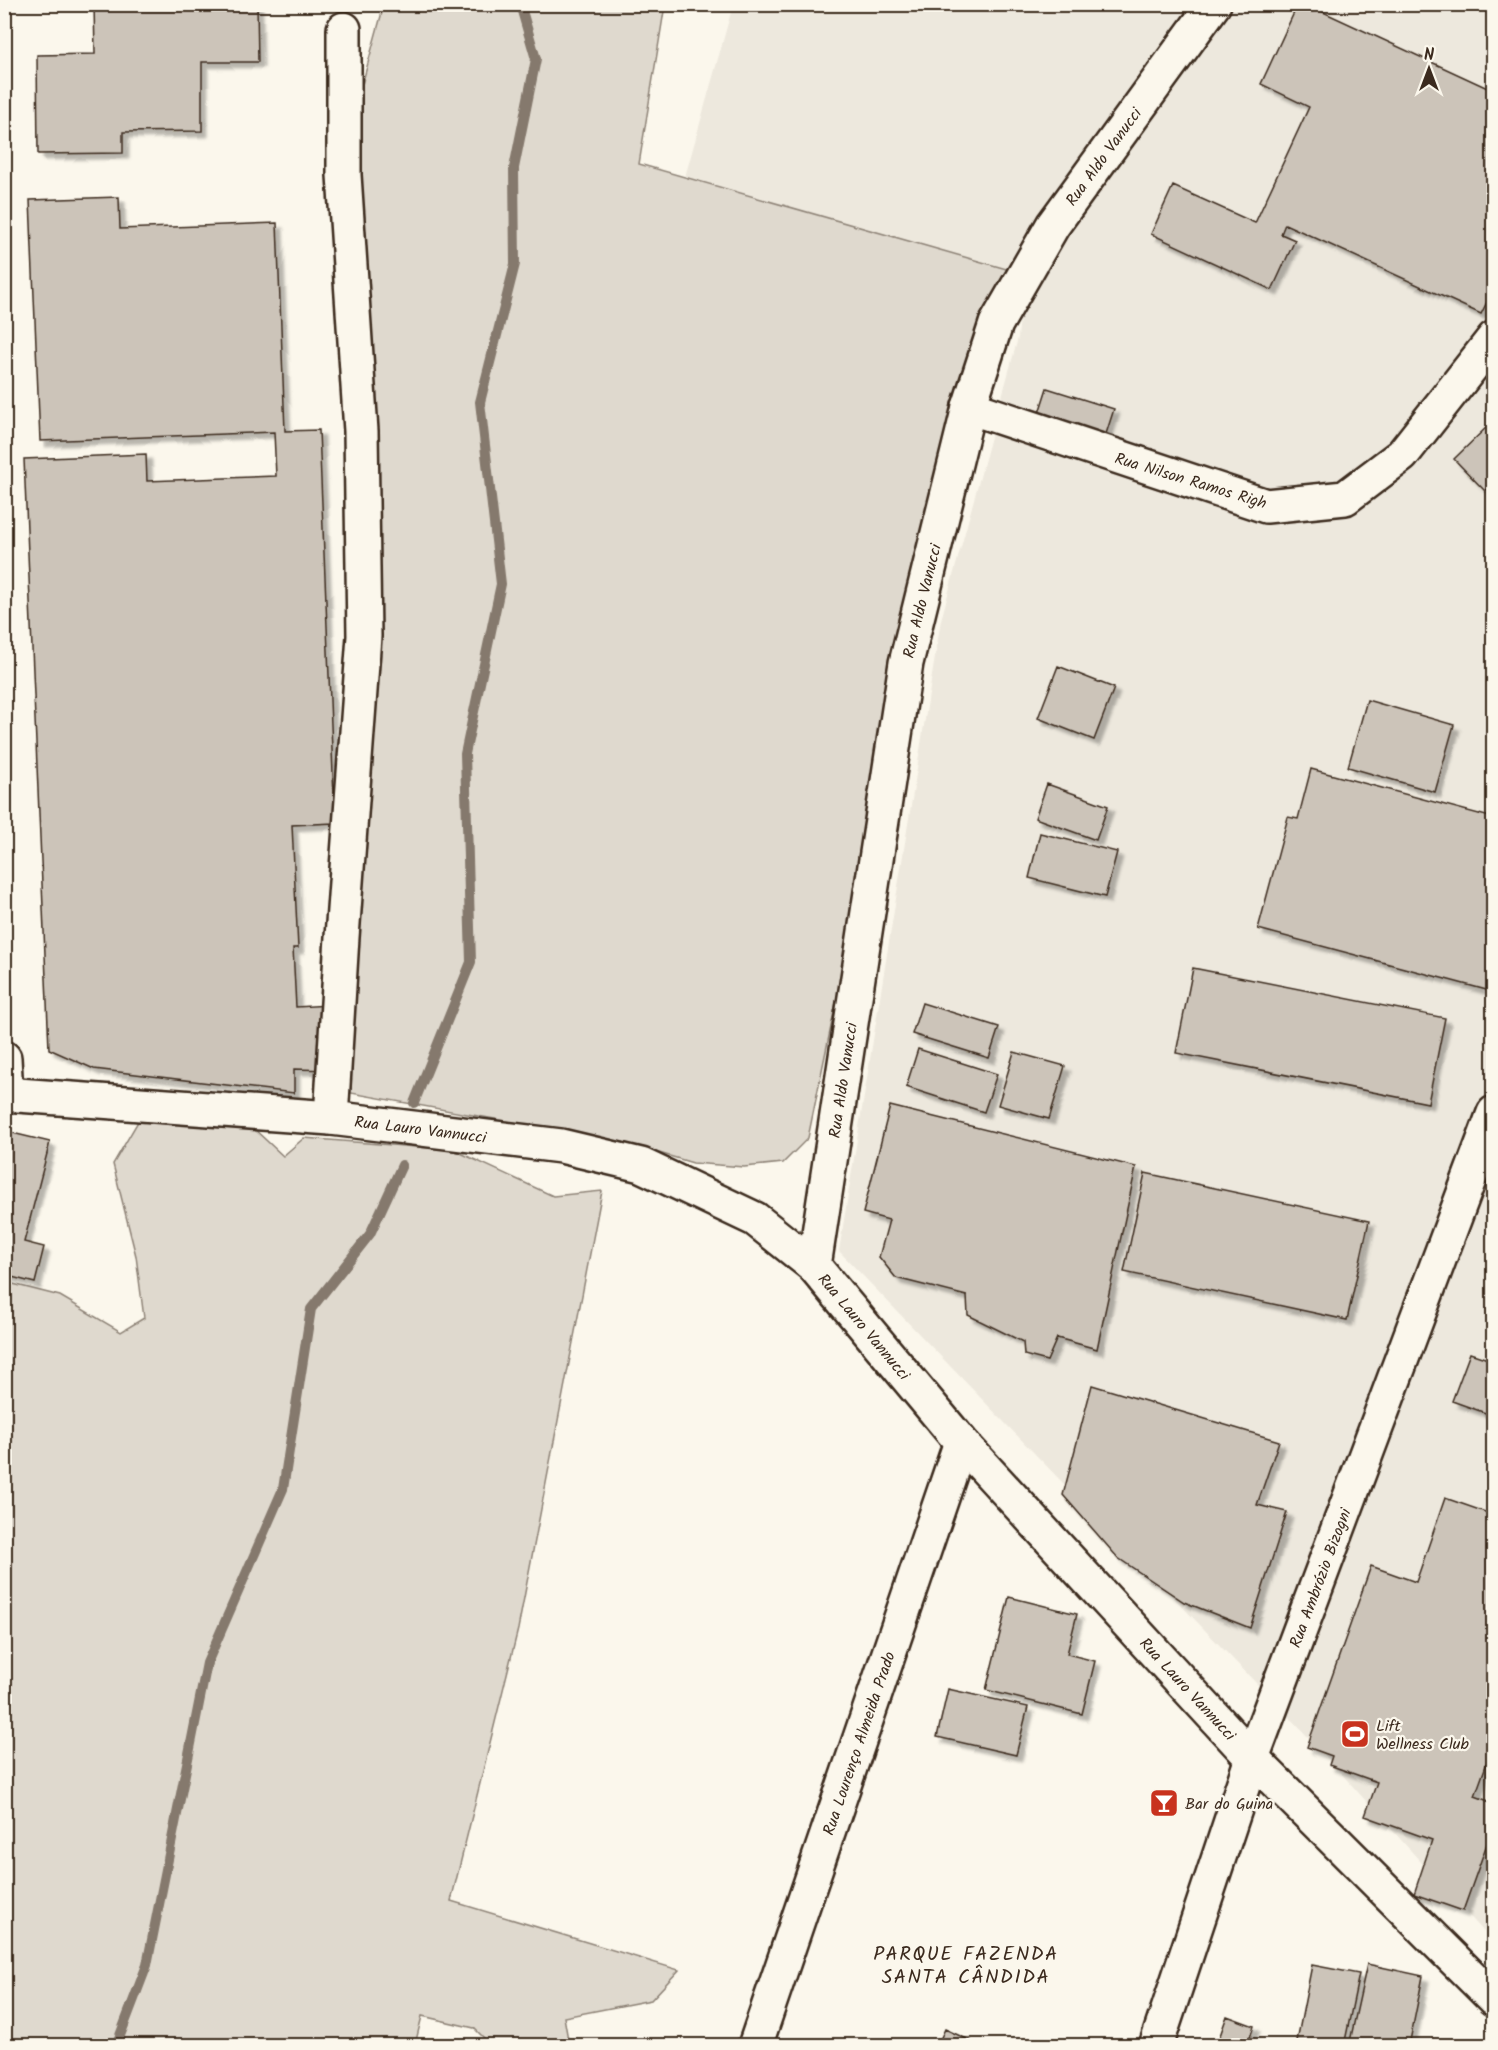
<svg xmlns="http://www.w3.org/2000/svg" width="1498" height="2050" font-family="Kalam,sans-serif">
  <style>
    .built { fill: #ede8dd }
    .green { fill: #dfd9ce; stroke: #8d8276; stroke-width: 1.5 }
    .lines { fill: none; stroke-linecap: round; stroke-linejoin: round }
    .stream { stroke: #85796d; stroke-width: 10 }
    .building { fill: #ccc4b9; stroke: #3b2a1e; stroke-width: 1.5; filter: url(#shadow) }
    .minor-casing { stroke: #3b2a1e; stroke-width: 38 }
    .minor { stroke: #fbf7ec; stroke-width: 33 }
    .labels { text-anchor: middle; stroke-width: 4.5; stroke-linejoin: round; paint-order: stroke }
    .street-label { font-size: 16px; fill: #3b2a1e; stroke: #fbf7ec }
    .poi-label { font-size: 16px; fill: #3b2a1e; stroke: #fbf7ec; text-anchor: start }
    .quarter-label { font-size: 20px; letter-spacing: 1.5px; fill: #3b2a1e; stroke: #fbf7ec }
  </style>
  <defs>
    <filter id="shadow"><feDropShadow dx="5.5" dy="5.5" stdDeviation="1.5" flood-color="#0004"/></filter>
  </defs>
  <rect width="100%" height="100%" fill="#fbf7ec"/>
  <filter id="ink" filterUnits="userSpaceOnUse"><feTurbulence type="fractalNoise" baseFrequency=".0167" numOctaves="2"/><feDisplacementMap in="SourceGraphic" scale="12" xChannelSelector="R" yChannelSelector="G"/><feConvolveMatrix kernelMatrix="1 2 1 2 8 2 1 2 1" color-interpolation-filters="sRGB"/></filter>
  <g filter="url(#ink)">
    <!-- built -->
    <path class="built" d="M733,5h760v1937l-181,-201 -473,-490 102,-631 77,-282 6,-64 -339,-97z"/>
    <!-- green -->
    <path class="green" d="M384,5h281l-26,159 385,110 -118,389 -98,475 -25,25 -39,4 -51,-4 -71,-21 -271,-49 13,-457 -20,-486z
      M177,1103l77,26 29,27 21,-18 150,12 99,46 49,-5 -84,438 -67,272 228,69 -28,30 -87,17 5,28h-78l-17,-17 -52,-12 -7,29 -410,1v-764l55,14 61,36 23,-14 -8,-62 -23,-92 27,-46z"/>
    <g class="lines">
      <!-- stream -->
      <path class="stream" d="M414,1103l57,-141 -6,-208 36,-170 -21,-182 35,-138 -1,-96 22,-109 -16,-55
        M116,2046l31,-81 60,-302 76,-174 28,-180 59,-75 32,-69"/>
    </g>
    <!-- building -->
    <path class="building" d="M94,4h163l1,58h-56v69l-79,1v21l-85,1 -1,-99 58,-1z
      M1298,4h8l188,87v197l-13,26 -196,-90 -4,10 14,6 -23,50 -121,-56 22,-48 82,37 54,-116 -48,-23z
      M119,197l1,32 157,-6 8,208 34,-1 16,393 -43,2 6,123h-5l3,59 33,-2 2,65 -37,-1v24l-200,-24 -45,-20 -25,-590 122,-5 1,27 129,-5 -2,-44 -234,9 -10,-241z
      M1047,388l67,21 -8,25 -67,-21z
      M1492,422l2,2v59l-9,8 -31,-32z
      M1058,666l56,22 -20,52 -56,-22z
      M1367,700l87,25 -19,67 -87,-25z
      M1311,769l183,49v174l-236,-63 30,-112 10,2z
      M1047,784l61,22 -12,34 -61,-22z
      M1040,833l77,19 -12,45 -76,-19z
      M1193,968l252,50 -17,85 -252,-50z
      M922,1003l77,24 -10,31 -77,-24z
      M918,1049l79,25 -13,38 -78,-25z
      M1014,1052l51,14 -16,53 -51,-14z
      M890,1106l246,61 -39,182 -40,-11 -10,23 -23,-6 -1,-13 -55,-27 -1,-19 -71,-18 -17,-21 10,-37 -26,-7z
      M4,1131l46,11 -26,100 20,5 -9,36 -31,-8z
      M1145,1173l224,48 -22,99 -223,-48z
      M1470,1353l24,8v55l-42,-15z
      M1092,1385l187,56 -22,64 30,7 -37,116 -66,-26 -66,-44 -55,-63z
      M1445,1498l49,17v228l-19,53 19,7v21l-31,87 -49,-17 18,-54 -67,-24 12,-34 -48,-17 3,-9 -25,-9 64,-181 45,16z
      M1009,1597l68,17 -10,40 28,7 -13,53 -96,-24z
      M948,1689l80,18 -12,48 -79,-18z
      M1367,1964l56,12 -14,70h-60z
      M1312,1965l47,9 -15,72h-48z
      M1227,2016l27,10 -7,20 -30,-2z
      M945,2029l37,17h-45z"/>
    <g class="lines">
      <!-- minor casing -->
      <g class="minor-casing">
        <g id="minor">
          <path d="M969,407l297,99 79,-8 57,-43 92,-117"/>
          <path d="M4,1058l2,36"/>
          <path id="s1" d="M4,1094l327,24 230,28 80,19 114,54 59,47 147,176 291,316 242,241"/>
          <path d="M331,1118l11,-181 22,-301 -3,-205 -17,-256v-146"/>
          <path id="s2" d="M814,1266l92,-603 63,-256 27,-83 57,-99 161,-221"/>
          <path id="s3" d="M755,2046l206,-604"/>
          <path id="s4" d="M1156,2046l96,-288 242,-645"/>
        </g>
      </g>
      <!-- minor -->
      <use href="#minor" class="minor"/>
    </g>
  </g>
  <!-- icons -->
  <defs>
    <g id="stadium-square" transform="scale(1.5)"><rect x="-9" y="-9" width="18" height="18" rx="4" fill="#c8321e" stroke="#fbf7ec"/><path d="M0-5a6.5 5 0 1 0 0 10a6.5 5 0 1 0 0-10ZM-3.5-1.8h7v3.6h-7Z" fill="#fff"/></g>
    <g id="bar-square" transform="scale(1.5)"><rect x="-9" y="-9" width="18" height="18" rx="4" fill="#c8321e" stroke="#fbf7ec"/><path d="M-6-5H6L.8 .8V4.5H3.5V6h-7V4.5H-.8V.8Z" fill="#fff"/></g>
  </defs>
  <g fill-rule="evenodd">
    <use href="#stadium-square" x="1355" y="1734"/>
    <use href="#bar-square" x="1164" y="1803"/>
  </g>
  <g class="labels">
    <!-- street labels -->
    <g class="street-label">
      <text dy="6" stroke="none"><textPath href="#s2" startOffset="1160">Rua Aldo Vanucci</textPath></text>
      <text transform="translate(1191 480) rotate(17)" y="6">Rua Nilson Ramos Righ</text>
      <text dy="6" stroke="none"><textPath href="#s2" startOffset="674">Rua Aldo Vanucci</textPath></text>
      <text dy="6" stroke="none"><textPath href="#s2" startOffset="188">Rua Aldo Vanucci</textPath></text>
      <text dy="6" stroke="none"><textPath href="#s1" startOffset="418">Rua Lauro Vannucci</textPath></text>
      <text dy="6" stroke="none"><textPath href="#s1" startOffset="922">Rua Lauro Vannucci</textPath></text>
      <text dy="6" stroke="none"><textPath href="#s4" startOffset="496">Rua Ambrózio Bizogni</textPath></text>
      <text dy="6" stroke="none"><textPath href="#s1" startOffset="1408">Rua Lauro Vannucci</textPath></text>
      <text dy="6" stroke="none"><textPath href="#s3" startOffset="320">Rua Lourenço Almeida Prado</textPath></text>
    </g>
    <!-- poi labels -->
    <g class="poi-label">
      <text x="1376" y="1731">Lift<tspan x="1376" dy="18">Wellness Club</tspan></text>
      <text x="1185" y="1809">Bar do Guina</text>
    </g>
    <!-- quarter labels -->
    <g class="quarter-label">
      <text x="966" y="1960">PARQUE FAZENDA<tspan x="966" dy="23">SANTA CÂNDIDA</tspan></text>
    </g>
  </g>
  <!-- margin -->
  <rect width="1498" height="2050" fill="none" stroke="#fbf7ec" stroke-width="24"/>
  <rect x="12" y="12" width="1474" height="2026" fill="none" stroke="#3b2a1e" stroke-width="2" filter="url(#ink)"/>
  <!-- north arrow -->
  <g transform="translate(1429 69)" stroke="#fbf7ec" stroke-width="4.5" paint-order="stroke">
  <path d="M0-4.5L10 22L0 15L-10 22Z" fill="#3b2a1e"/>
  <text y="-9" font-size="16" font-weight="bold" text-anchor="middle" fill="#3b2a1e">N</text>
  </g>
</svg>
